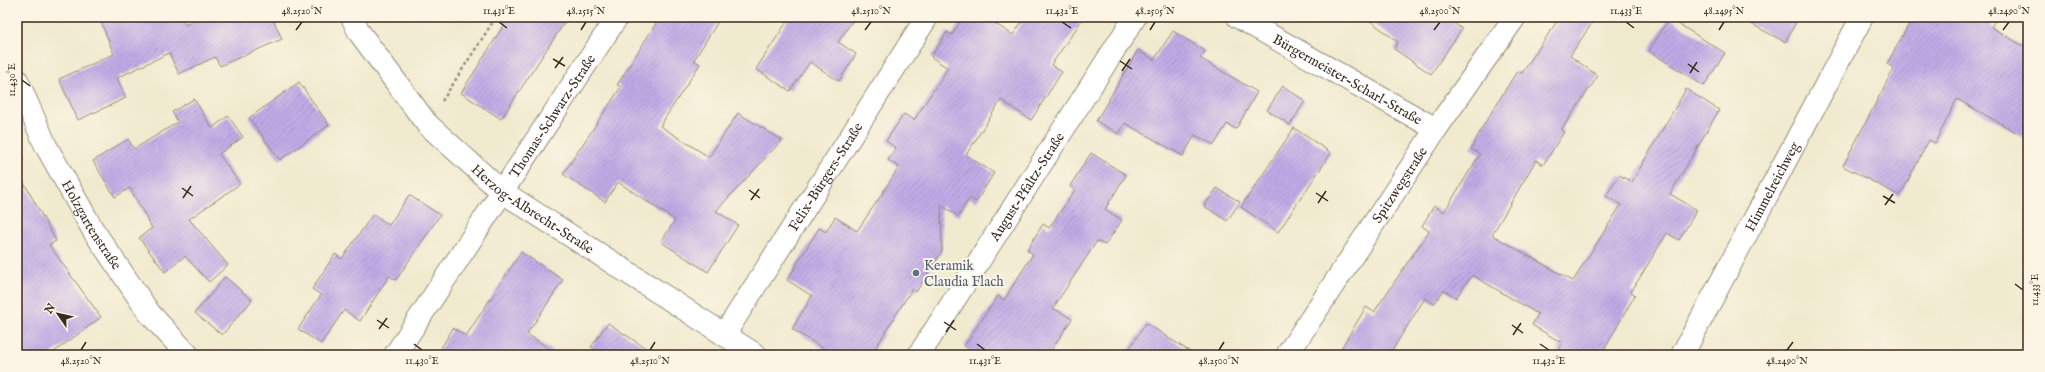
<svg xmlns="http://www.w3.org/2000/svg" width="2045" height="372" font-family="'IM FELL English',serif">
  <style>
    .building { fill: url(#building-hatch) }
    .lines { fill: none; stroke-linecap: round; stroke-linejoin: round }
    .street-casing { stroke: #968a76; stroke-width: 24 }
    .path { stroke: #968a76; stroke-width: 2.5; stroke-dasharray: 3 3; stroke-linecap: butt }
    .street { stroke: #fff; stroke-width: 22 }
    .ticks { fill: none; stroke: #3b2a1e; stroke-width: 1.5 }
    .service-dot { fill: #5c6f8a; stroke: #fcf5e5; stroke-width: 1.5 }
    .labels { text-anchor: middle; stroke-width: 4; stroke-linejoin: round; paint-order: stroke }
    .street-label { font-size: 14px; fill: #3b2a1e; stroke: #fcf5e5 }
    .service-label { font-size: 14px; fill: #4e5e75; stroke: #fcf5e5; text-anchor: start }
    .neatline { fill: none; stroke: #3b2a1e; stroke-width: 1.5 }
    .ticks-label { font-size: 10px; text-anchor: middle; fill: #3b2a1e }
  </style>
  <defs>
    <pattern id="building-hatch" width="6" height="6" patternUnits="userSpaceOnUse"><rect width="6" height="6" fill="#c1abe7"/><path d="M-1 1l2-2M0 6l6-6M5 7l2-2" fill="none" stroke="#9e8bbb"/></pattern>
  </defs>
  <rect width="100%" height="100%" fill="#fcf5e5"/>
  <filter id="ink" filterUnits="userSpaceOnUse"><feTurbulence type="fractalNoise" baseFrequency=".025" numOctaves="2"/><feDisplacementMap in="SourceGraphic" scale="8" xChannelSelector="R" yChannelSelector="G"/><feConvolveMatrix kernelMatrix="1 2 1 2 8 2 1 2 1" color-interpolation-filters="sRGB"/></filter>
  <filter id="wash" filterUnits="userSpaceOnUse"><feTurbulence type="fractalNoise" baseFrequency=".012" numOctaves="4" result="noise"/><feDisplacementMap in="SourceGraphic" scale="16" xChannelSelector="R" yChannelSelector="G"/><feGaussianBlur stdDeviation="0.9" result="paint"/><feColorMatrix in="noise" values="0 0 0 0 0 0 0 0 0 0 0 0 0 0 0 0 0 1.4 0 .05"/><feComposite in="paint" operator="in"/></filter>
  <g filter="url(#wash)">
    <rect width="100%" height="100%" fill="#f0eacf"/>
    <g id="blocks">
      <!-- building -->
      <path class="building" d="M99,17h82l4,8 19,-8h68l10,22 -62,27 -5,-9 -36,17 -10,-21 -52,25 9,20 -48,22 -19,-41 55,-25z
        M509,17h59l-67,102 -40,-26z
        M660,17h61l-27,43 6,4 -40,62 49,31 29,-44 44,27 -66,71 22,14 -30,47 -47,-30 14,-22 -57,-38 -13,20 -42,-28 58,-87 -4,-2z
        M790,17h65l-17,25 18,12 -17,27 -29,-19 -20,29 -34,-22z
        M963,17h22l28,18 12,-18h59l-33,48 11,7 -31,48 -30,-20 -35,55 28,18 -18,29 -6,-4 -12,18 -17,-11 1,46 -26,41 -4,-3 -41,66h-37l-42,-26 20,-33 -25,-16 32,-52 7,4 9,-15 22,14 23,-34 19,-30 -11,-7 8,-12 -10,-7 18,-27 10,6 34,-52 -17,-11 16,-25 5,3z
        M1365,17h80l17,12 -31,45 -37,-25 4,-7z
        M1560,17h36l-26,39 28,20 -37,54 3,2 -21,33 -7,-5 -44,75 81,46 48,-76 -15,-9 13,-21 13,7 54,-93 33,21 -49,84 27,16 -18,30 -12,-7 -36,59 4,3 -34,60h-46l7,-12 -30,-18 6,-11 -66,-39 -16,23 -12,-8 -10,14 -9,-6 -36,57h-52l29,-48 8,5 55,-81 -7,-5 12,-20 10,6 36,-58 -9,-5 12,-23 34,-55 5,2z
        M1738,17h61l-14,25z
        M1913,17h84l-6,10 37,22v90l-71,-40 -22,44 -6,-3 -29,56 -57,-30 51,-98 -7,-4z
        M1669,18l56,35 -21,33 -55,-35z
        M1173,31l32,20 -5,7 57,34 -21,37 -9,-5 -13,21 -19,-10 -12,21 -58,-33 -6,11 -23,-13 42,-71 16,10z
        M299,82l30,43 -49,35 -31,-42z
        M1283,86l22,15 -15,24 -23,-15z
        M194,99l18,29 16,-12 15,21 -24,17 21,30 -51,35 39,46 -19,17 -24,-26 -20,16 -26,-34 13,-10 -22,-40 -15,9 -22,-36 35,-22 6,10 44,-27 -6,-10z
        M1294,128l37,25 -53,79 -37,-25z
        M1091,153l35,22 -21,34 17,11 -17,25 -8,-4 -44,67 19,11 -24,36h-70l-14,-9 34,-50 6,4 29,-46 -6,-4 16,-26 6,4 26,-38 -5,-4z
        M17,170l39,71 -7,4 52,72 -51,38h-33z
        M1217,188l23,14 -13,19 -23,-15z
        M409,195l31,20 -44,65 -7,-4 -29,45 -16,-11 -23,34 -23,-15 23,-34 -9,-6 23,-35 7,5 31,-45 16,11z
        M521,252l42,28 -36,54 32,21h-122l16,-27 13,8z
        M225,277l27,23 -30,35 -27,-22z
        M608,323l48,32h-53l-12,-8z
        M1146,323l49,32h-70z"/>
    </g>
  </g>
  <g filter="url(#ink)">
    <use href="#blocks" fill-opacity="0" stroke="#968a76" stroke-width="1"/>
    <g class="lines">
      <!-- street casing -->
      <g class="street-casing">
        <g id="street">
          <path id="s1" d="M352,17l7,15 68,92 74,67 255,164"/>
          <path id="s2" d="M1238,17l198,112"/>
          <path id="s3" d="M17,80l29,66 47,84 57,84 38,41"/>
          <path id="s4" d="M724,335l203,-318"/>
          <path id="s5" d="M395,355l222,-338"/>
          <path id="s6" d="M919,355l216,-338"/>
          <path id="s7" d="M1287,355l149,-226 79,-112"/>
          <path id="s8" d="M1682,355l180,-338"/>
        </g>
      </g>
      <!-- path -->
      <path class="path" d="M442,101l54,-84
        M17,162l7,-4"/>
      <!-- street -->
      <use href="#street" class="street"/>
    </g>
  </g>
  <!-- ticks -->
  <path class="ticks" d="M499,22l8,6M1062,22l9,6M1626,22l8,6M296,30l6,-8M581,30l5,-8M865,30l6,-8M1150,30l5,-8M1434,30l6,-8M1719,30l5,-8M2003,30l6,-8M553,59l12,7M1120,61l12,8M1688,64l11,8M555,68l8,-11M1122,71l8,-12M1690,73l7,-11M22,80l8,6M182,188l11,8M749,190l11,8M1316,193l12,8M1883,196l12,7M183,198l8,-12M751,200l8,-11M1318,203l8,-12M1885,205l8,-11M2015,284l8,6M377,320l12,8M944,322l12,8M1512,325l11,8M379,329l8,-11M946,332l8,-12M1513,335l8,-12M414,344l8,6M977,344l8,6M1540,344l9,6M81,350l5,-8M650,350l5,-8M1219,350l5,-8M1787,350l6,-8"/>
  <!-- markers -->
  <circle class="service-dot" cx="916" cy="273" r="4"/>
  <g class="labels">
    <!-- street labels -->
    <g class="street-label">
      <text dy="5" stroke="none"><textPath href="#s2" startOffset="126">Bürgermeister-Scharl-Straße</textPath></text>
      <text dy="5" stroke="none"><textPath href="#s5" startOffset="286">Thomas-Schwarz-Straße</textPath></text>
      <text dy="5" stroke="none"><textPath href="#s4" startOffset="188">Felix-Bürgers-Straße</textPath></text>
      <text dy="5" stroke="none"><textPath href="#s7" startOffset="204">Spitzwegstraße</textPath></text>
      <text dy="5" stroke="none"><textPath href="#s6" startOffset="200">August-Pfaltz-Straße</textPath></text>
      <text dy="5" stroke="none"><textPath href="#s8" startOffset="191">Himmelreichweg</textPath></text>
      <text dy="5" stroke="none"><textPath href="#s1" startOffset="267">Herzog-Albrecht-Straße</textPath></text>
      <text dy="5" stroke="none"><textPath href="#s3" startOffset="163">Holzgartenstraße</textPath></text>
    </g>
    <!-- service labels -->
    <g class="service-label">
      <text x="924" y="270">Keramik<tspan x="924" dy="16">Claudia Flach</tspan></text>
    </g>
  </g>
  <!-- margin -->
  <rect width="2045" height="372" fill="none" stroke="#fcf5e5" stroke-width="44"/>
  <!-- north arrow -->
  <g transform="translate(58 314) rotate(304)" stroke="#fcf5e5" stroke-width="3" paint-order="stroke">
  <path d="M0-3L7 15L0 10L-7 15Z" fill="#3b2a1e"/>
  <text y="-6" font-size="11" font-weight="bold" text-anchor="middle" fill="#3b2a1e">N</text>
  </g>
  <rect x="22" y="22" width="2001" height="328" class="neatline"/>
  <g class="ticks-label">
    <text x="302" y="14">48.2520°N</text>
    <text x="499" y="14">11.431°E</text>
    <text x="586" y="14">48.2515°N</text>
    <text x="871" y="14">48.2510°N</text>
    <text x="1062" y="14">11.432°E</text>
    <text x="1155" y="14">48.2505°N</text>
    <text x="1440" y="14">48.2500°N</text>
    <text x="1626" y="14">11.433°E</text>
    <text x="1724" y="14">48.2495°N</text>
    <text x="2009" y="14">48.2490°N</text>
    <text transform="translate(11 80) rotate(-90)" y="4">11.430°E</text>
    <text transform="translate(2034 290) rotate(-90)" y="4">11.433°E</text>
    <text x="81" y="364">48.2520°N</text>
    <text x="422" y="364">11.430°E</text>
    <text x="650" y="364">48.2510°N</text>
    <text x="985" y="364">11.431°E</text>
    <text x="1219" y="364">48.2500°N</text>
    <text x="1549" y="364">11.432°E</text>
    <text x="1787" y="364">48.2490°N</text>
  </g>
</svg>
